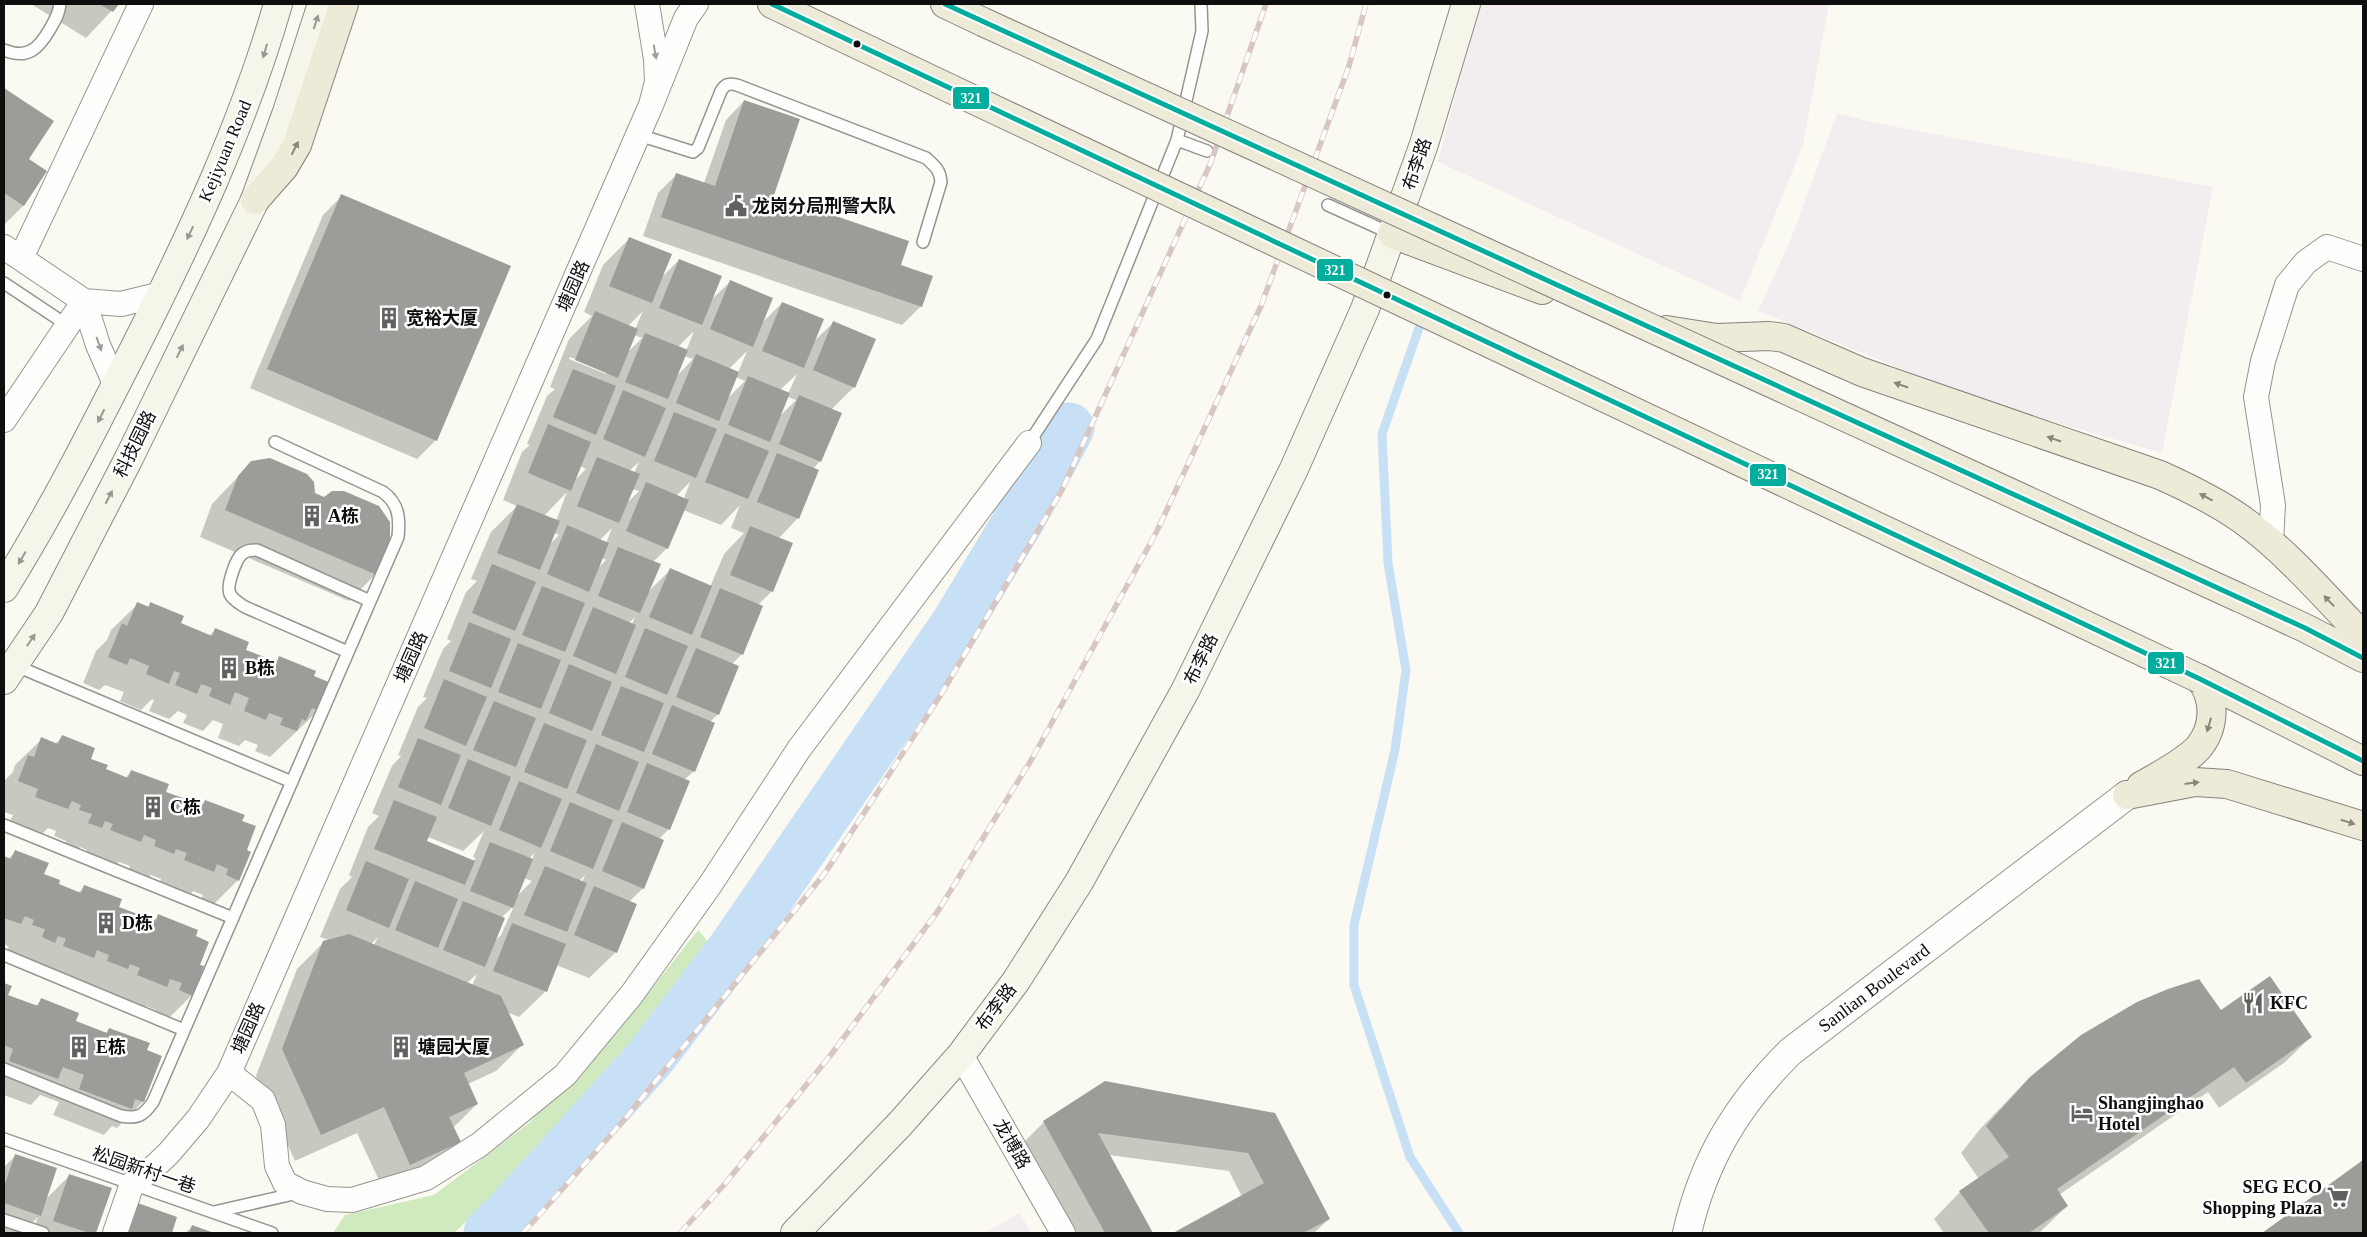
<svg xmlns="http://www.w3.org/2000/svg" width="2367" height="1237" font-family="'Times New Roman','Noto Sans SC',serif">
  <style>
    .industrial { fill: #f3edef }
    .forest { fill: #d0e9bf }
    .shadow { fill: #0003; fill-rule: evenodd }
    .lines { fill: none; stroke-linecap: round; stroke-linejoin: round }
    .stream { stroke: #c8e0f6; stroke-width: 9 }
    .river { stroke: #c8e0f6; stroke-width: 51 }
    .building { fill: #9e9c98 }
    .service-casing { stroke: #959491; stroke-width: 14 }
    .minor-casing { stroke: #959491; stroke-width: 26 }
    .tertiary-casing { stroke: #959491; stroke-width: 30 }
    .secondary-casing { stroke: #8b8b87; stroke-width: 30 }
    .primary-casing { stroke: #82827e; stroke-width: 30 }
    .service { stroke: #fefefd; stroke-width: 11 }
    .minor { stroke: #fefefd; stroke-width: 24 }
    .tertiary { stroke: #fefefd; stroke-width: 28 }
    .secondary { stroke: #f5f5ea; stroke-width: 28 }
    .primary { stroke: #edead8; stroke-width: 28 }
    .rail-casing { stroke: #d8c6c3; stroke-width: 5.5 }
    .rail { stroke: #fff; stroke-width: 4; stroke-dasharray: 11; stroke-linecap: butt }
    .primary-bridge-casing { stroke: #82827e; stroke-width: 30; stroke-linecap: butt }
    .primary-bridge { stroke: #edead8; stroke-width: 28 }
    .bus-1-casing { stroke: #fff; stroke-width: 9 }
    .bus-1 { stroke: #01ad9c; stroke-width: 5 }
    .oneway { fill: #999992 }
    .oneway2 { fill: #9e9e9d }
    .oneway3 { fill: #89877d }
    .bus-dot { fill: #0e0e0e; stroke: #fff; stroke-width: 2 }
    .labels { text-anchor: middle; stroke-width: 5; stroke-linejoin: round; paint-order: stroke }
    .street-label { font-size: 18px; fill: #0e0e0e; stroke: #fff }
    .poi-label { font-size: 18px; font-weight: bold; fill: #0e0e0e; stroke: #fff; text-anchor: start }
    .line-badge { stroke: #fff; stroke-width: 2 }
    .badge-label { font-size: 14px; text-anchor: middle; font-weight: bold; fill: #fff }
  </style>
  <rect width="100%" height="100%" fill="#fbfaf2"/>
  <!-- industrial -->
  <path class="industrial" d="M1479,4h350l-26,141 -63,156 -302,-139z
    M1837,113l34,9 342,65 -51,266 -180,-52 -224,-90 32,-70z
    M1020,1213l11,20h-47z"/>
  <!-- forest -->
  <path class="forest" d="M698,930l18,21 -200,223 -62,59h-121l12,-18 89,-20 95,-72 88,-90z"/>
  <!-- shadow -->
  <path class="shadow" d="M31,4h87l-32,34z
    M4,90l48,31 -25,39 18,12 -22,34 -19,19z
    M744,101l28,95 128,69 21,41 -19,19 -259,-89 15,-43 19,-19 27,9 22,-63z
    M342,196l94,244 -19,19 -167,-71 73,-173z
    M630,238l31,40 18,-18 31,41 20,-19 31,42 21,-21 31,39 20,-19 21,64 -23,23 -11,51 -7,8 -15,49 -20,21 13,5 -20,48 -13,13 -16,49 -10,10 -14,50 -8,8 -16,49 -10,9 -15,49 -10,10 -16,49 -14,14 -13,50 -27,26 -33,-13 -10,26 -27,26 -12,-5 15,33 -26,26 -28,13 9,20 -24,24 6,14 -26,26 -49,23 -27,-58 -62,28 -39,-85 41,-107 27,-27 5,-2 -9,-3 20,-48 12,-12 -3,-2 19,-48 11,-11 -7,-3 20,-47 9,-10 -3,-1 20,-48 9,-9 -4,-1 20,-48 8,-8 -4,-2 19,-47 11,-11 -6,-2 20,-47 26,-26 -14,-6 19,-48 8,-7 -3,-1 20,-48 8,-7 -5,-2 19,-48 23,-23 -8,-4 19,-47zM643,311l-8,18 -7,-3zM694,331l-8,20 -8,-4zM634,335l8,3 -15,15zM747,351l-9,22 -9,-4zM684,356l9,3 -17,18zM570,357l36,14v3l-37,-15zM797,374l-9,20 -8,-4zM736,377l9,4 -18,18zM788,397l8,3 -17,17zM639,462l-5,11 -5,-2zM580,466l6,3 -13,13zM690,482l-6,17 -8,-3zM632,489l7,2 -13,13zM567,492l-11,29 -12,-5zM740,505l-9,23 13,5 -20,21 -14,33 -40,-17 -22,22 5,-30 14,-14 16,-38 38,15zM612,528l-6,15 -6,-3zM554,533l5,2 -10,10zM602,558l4,2 -9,9zM635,617l-3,7 -3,-1zM484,831l-11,26 3,1 -3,3 -47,-19 2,-5 35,14zM535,852l-3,8 -3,-1zM585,875l-3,8 -3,-2zM524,878l8,3 -15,15zM514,906l-13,29 -7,7 7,-24zM378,937l-4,8 -3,-1zM477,974l-5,12 -5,-3z
    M252,462l62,32 62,80 -27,27 -149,-64 12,-33z
    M138,604l9,3 4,-3 28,20 30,12 7,-7 28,21 30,13 5,-5 33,19 7,33 -49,47 -15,-6 3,-6 -13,-5 -6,6 -21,-8 5,-14 -10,-4 -10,11 -20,-8 4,-8 -9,-4 -9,8 -20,-8 5,-11 -2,-1 -11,11 -21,-9 4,-9 -19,-7 -6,5 -16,-7 13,-32 11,-11 4,-10z
    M62,737l42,33 21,8 7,-7 33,21 36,14 4,-5 35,20 5,29 -7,30 -26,26 -12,-4 3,-7 -10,-4 -6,7 -29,-11 3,-8 -10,-4 -4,5 -19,-8 2,-6 -11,-4 -6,6 -29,-11 3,-7 -7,-3 -6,6 -11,-4 3,-8 -12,-5 2,-5 -8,-3 -7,7 -32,-12 4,-8 -9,-3v-31l9,-9 2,-7 27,-26 13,5z
    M15,852l42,33 21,8 7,-7 33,21 35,14 5,-5 36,21 5,29 -7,29 -27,27 -12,-5 3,-7 -10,-4 -6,7 -29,-12 3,-7 -10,-4 -4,4 -19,-7 2,-6 -10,-4 -6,6 -60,-32 2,-4 -5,-3v-87l4,2z
    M4,985l6,2 -3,9 28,11 6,-7 34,22 30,12 5,-5 36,22 -3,51 -26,26 -5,-2 -8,9 -51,-20 6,-13 -19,-7 -9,10 -27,-10z
    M2220,1012l91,25 -27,26 -65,45 -11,-16 -149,103 8,11 -28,27h-95l-10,-14 26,-27 19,-13 -18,-26 20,-25 49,-51z
    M1275,1114l54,105 -15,14h-138l66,-36 -13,-26 -120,-16 43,78h-75l-52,-92 19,-19z
    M16,1155l29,45 25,-25 40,14 -15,44h-63l6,-16 -16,16h-18v-66z
    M2363,1161v72h-99z
    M192,1227l19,6h-26z"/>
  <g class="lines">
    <!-- stream -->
    <path class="stream" d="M1419,328l-37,106 6,129 18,107 -11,80 -41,175v60l56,172 49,76"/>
    <!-- river -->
    <path class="river" d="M489,1233l18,-17 142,-157 84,-110 224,-326 65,-108 47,-87"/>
  </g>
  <!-- building -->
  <path class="building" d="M99,4h20l-6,8z
    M4,88l50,33 -25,38 18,12 -23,35 -20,-13z
    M744,100l56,19 -26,76 135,46 -8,24 32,11 -11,31 -261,-90 15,-44 39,13z
    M341,194l170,72 -74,175 -170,-72z
    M629,237l43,17 -20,49 -43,-17z
    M679,259l43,17 -20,49 -43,-17z
    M730,280l43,18 -20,49 -43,-18z
    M782,302l42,17 -20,49 -42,-17z
    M595,311l43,18 -20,49 -43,-18z
    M833,321l43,18 -21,49 -42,-18z
    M645,333l43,17 -20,49 -43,-17z
    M696,354l43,18 -20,49 -43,-18z
    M573,369l43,17 -20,49 -43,-18z
    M748,376l42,17 -20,49 -42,-17z
    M623,390l43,18 -21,49 -42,-18z
    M799,395l43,18 -21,49 -42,-18z
    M674,412l43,17 -21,49 -42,-17z
    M548,424l43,18 -20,49 -43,-18z
    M725,433l44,18 -21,48 -43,-17z
    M777,453l42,17 -20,49 -42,-17z
    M597,457l43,17 -21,49 -42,-17z
    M270,458l37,16 7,8 1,11 9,4 8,-6h12l35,15 11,16v20l-13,33 -152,-65 13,-34 13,-15z
    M646,482l43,18 -21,49 -42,-18z
    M517,504l43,17 -20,49 -43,-17z
    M567,525l42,18 -20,49 -42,-18z
    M750,526l43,17 -20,49 -43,-17z
    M618,547l43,17 -21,49 -42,-17z
    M492,564l44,18 -21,49 -43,-18z
    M670,568l42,18 -20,49 -43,-18z
    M542,586l43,17 -20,49 -43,-17z
    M720,588l43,18 -20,49 -43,-18z
    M137,602l12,5 1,-5 34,14 -3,7 31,13 3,-8 34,14 -3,8 31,12 2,-6 37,15 -2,5 17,7 -11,28 -8,-3 -6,13 -4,-2 -5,12 -17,-6 3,-7 -14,-5 -3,7 -22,-9 5,-13 -14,-6 -5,13 -21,-9 3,-8 -11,-4 -4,10 -22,-9 5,-12 -6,-2 -5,13 -23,-10 3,-8 -19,-8 -3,7 -19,-8 14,-34 5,3z
    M593,607l43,18 -20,49 -43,-18z
    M469,622l42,17 -20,49 -42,-17z
    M645,628l43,18 -21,49 -42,-18z
    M518,643l43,17 -20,49 -43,-17z
    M696,648l43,18 -20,49 -43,-18z
    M569,664l43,18 -20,49 -43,-18z
    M444,679l43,18 -21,49 -42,-18z
    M621,686l43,17 -20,49 -43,-17z
    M494,701l42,17 -20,49 -43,-17z
    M672,705l43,18 -20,49 -43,-18z
    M544,723l43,17 -20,49 -43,-17z
    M62,735l33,13 -4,11 17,6 -2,4 22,9 3,-8 38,14 -3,8 37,13 2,-5 40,15 -3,6 14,5 -9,24 4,2 -12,29 -13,-6 2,-6 -11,-5 -3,8 -30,-12 3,-7 -11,-4 -2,5 -20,-8 2,-6 -12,-5 -3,7 -31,-12 3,-6 -8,-3 -3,7 -14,-5 4,-9 -13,-4 2,-5 -9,-4 -4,8 -33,-12 3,-8 -20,-8 10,-26 6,2 7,-20 17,7z
    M418,738l43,17 -20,50 -43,-18z
    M596,744l43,18 -20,49 -43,-18z
    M468,759l43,18 -20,49 -43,-18z
    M647,763l43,18 -20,49 -43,-18z
    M519,781l43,18 -21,49 -42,-18z
    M394,800l43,17 -10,24 48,20 -10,24 -91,-36z
    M570,802l43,18 -20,49 -43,-18z
    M622,822l42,18 -20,49 -42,-18z
    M490,842l43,17 -20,49 -43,-17z
    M15,850l34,13 -5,11 16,6 -1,4 22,9 3,-8 38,14 -3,8 37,14 2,-7 40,16 -2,6 13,6 -9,23 4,1 -11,30 -14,-6 3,-7 -12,-4 -3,8 -30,-12 3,-7 -10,-4 -2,5 -21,-8 2,-6 -12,-5 -3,8 -31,-12 3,-7 -8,-3 -3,7 -13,-6 3,-8 -13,-4 2,-5 -9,-4 -4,8 -17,-6v-62l7,3z
    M366,861l43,18 -20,49 -43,-18z
    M545,866l42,17 -20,49 -43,-17z
    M415,881l43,18 -20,49 -43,-18z
    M594,886l43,18 -20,49 -43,-18z
    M463,901l42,17 -20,49 -42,-17z
    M512,923l54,21 -19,48 -54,-21z
    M349,934l152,62 23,49 -60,28 14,31 -29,13 12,25 -51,23 -26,-58 -63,28 -39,-86 41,-108z
    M2270,976l42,61 -66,46 -12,-16 -177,122 11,17 -39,27h-40l-30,-42 50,-34 -23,-31 44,-49 51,-42 56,-33 31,-13 31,-10 22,31z
    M4,983l8,3 -4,9 30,11 3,-8 38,15 -3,8 31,12 2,-5 41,15 -3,7 15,6 -18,46 -9,-3 -3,10 -53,-20 5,-14 -21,-8 -5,12 -49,-18 4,-12 -9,-4z
    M1105,1081l170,32 55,106 -27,14h-130l91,-50 -16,-30 -150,-20 55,100h-48l-62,-112z
    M15,1154l42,14 -16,48 -37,-13v-16z
    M2363,1160v73h-101z
    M69,1174l43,14 -16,45h-7l-36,-12z
    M135,1202l42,15 -5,16h-48z
    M192,1225l22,8h-25z"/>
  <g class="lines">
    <!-- service casing -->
    <g class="service-casing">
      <path id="service" d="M4,50c24,10 35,-2 46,-21 5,-9 9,-15 10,-25
        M639,135l54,17 5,-4 23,-57c4,-7 8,-8 16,-6l189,73c9,8 14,12 15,24l-18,60
        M1177,140l30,11
        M1328,205l64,29
        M4,283l63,42
        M1029,443l68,-104 80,-199 25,-109 -1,-27
        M348,652l-103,-45c-6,-4 -12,-7 -15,-13 -4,-8 6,-35 12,-40 5,-4 9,-4 15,-4l113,51
        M14,665l278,117
        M4,825l229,93
        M4,955l180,75
        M4,1069l117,47c17,3 22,0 32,-14l245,-565c2,-19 1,-33 -15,-45l-108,-50
        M4,1139l268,94
        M214,1212l84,-19
        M4,1220l39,13"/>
    </g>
    <!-- minor casing -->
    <g class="minor-casing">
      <path id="minor" d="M647,4l9,55 1,23 -6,23 35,-87 10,-14
        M4,247l80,54 37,3 41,-10
        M21,258l120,-254
        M84,301l14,44 18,41
        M4,420l80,-119
        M2271,542l2,-37 -17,-108 7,-36 24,-76 19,-23 21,-15 36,12
        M961,1055l102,178
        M229,1073l34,27 10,25 4,41 8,17 17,9 25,7 25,1 74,-22 53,-33 86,-70 67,-81 78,-109 89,-136 230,-306
        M115,1233l17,-49 19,-14 17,-16 30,-35 31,-46 422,-968"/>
    </g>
    <!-- tertiary casing -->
    <g class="tertiary-casing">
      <path id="tertiary" d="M1687,1233c17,-74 50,-128 103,-181l337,-257"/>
    </g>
    <!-- secondary casing -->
    <g class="secondary-casing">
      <path id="secondary" d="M4,588c48,-77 89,-158 130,-239 56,-111 110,-226 144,-345
        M4,680l45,-67 80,-155 126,-258 32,-88 35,-108
        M795,1233l105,-109 61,-69 55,-74 63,-99 106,-191 108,-220 72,-162 59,-165 42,-140"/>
    </g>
    <!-- primary casing -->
    <g class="primary-casing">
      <path id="primary" d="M772,4l179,85
        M945,4l38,18
        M255,200l29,-33 13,-22 47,-141
        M1392,234l150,56
        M1666,330l51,8 52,-2 15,2 78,34 298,103c29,13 58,27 84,46 44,32 81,76 119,115
        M2240,598l65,30 58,30
        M2200,679l163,82
        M2141,786c17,-10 45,-24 58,-39 16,-20 17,-48 1,-68
        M2127,795l68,-13 32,2 136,42"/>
    </g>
    <!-- service -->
    <use href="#service" class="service"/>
    <!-- minor -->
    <use href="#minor" class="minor"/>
    <!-- tertiary -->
    <use href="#tertiary" class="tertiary"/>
    <!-- secondary -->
    <use href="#secondary" class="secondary"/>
    <!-- primary -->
    <use href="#primary" class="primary"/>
    <!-- rail casing -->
    <g class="rail-casing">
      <path id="rail" d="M523,1233l101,-113 201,-247 115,-177 122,-206 149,-328 55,-158
        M680,1233l43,-47 107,-130 108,-145 95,-154 124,-226 104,-225 88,-240 17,-62"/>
    </g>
    <!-- rail -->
    <use href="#rail" class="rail"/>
    <!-- primary-bridge casing -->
    <g class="primary-bridge-casing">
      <path id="primary-bridge" d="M983,22l1257,576
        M951,89l1249,590"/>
    </g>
    <!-- primary-bridge -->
    <use href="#primary-bridge" class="primary-bridge"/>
    <!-- bus-1 casing -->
    <g class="bus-1-casing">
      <path id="bus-1" d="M772,4l1428,675 163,82
        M945,4l1360,624 58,30"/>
    </g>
    <!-- bus-1 -->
    <use href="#bus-1" class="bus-1"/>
  </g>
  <!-- one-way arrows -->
  <defs><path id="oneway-solid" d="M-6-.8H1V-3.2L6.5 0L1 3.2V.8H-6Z" transform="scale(1.25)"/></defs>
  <g class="oneway">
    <use href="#oneway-solid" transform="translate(316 22) rotate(-72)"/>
    <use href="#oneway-solid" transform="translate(265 51) rotate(106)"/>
    <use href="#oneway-solid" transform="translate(190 233) rotate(115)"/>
    <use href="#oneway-solid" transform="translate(180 351) rotate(-64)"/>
    <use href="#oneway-solid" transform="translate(101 416) rotate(117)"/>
    <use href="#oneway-solid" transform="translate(109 497) rotate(-63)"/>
    <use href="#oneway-solid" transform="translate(22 558) rotate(120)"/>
    <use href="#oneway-solid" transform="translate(31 640) rotate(-56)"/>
  </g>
  <g class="oneway2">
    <use href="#oneway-solid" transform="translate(655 52) rotate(80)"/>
    <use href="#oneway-solid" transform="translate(99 344) rotate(70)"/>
  </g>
  <g class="oneway3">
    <use href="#oneway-solid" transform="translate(295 148) rotate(-63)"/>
    <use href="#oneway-solid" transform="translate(1901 385) rotate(-161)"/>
    <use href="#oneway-solid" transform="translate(2054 439) rotate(-161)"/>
    <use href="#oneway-solid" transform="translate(2206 497) rotate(-152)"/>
    <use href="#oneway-solid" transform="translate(2329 601) rotate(-134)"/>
    <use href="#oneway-solid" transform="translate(2209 725) rotate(106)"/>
    <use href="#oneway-solid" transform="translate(2192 783) rotate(-7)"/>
    <use href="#oneway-solid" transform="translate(2348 822) rotate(17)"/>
  </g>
  <!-- icons -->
  <defs>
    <g id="civic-bare" transform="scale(1.725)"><path d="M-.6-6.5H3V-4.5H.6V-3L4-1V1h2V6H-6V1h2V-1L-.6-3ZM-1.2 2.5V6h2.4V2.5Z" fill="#61615e" stroke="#fff" stroke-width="2.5" paint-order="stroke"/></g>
    <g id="building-bare" transform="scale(1.725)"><path d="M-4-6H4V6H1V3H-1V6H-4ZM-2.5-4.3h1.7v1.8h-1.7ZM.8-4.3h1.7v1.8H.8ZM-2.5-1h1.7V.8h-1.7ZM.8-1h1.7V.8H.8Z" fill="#61615e" stroke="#fff" stroke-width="2.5" paint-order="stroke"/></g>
    <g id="restaurant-bare" transform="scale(1.725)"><path d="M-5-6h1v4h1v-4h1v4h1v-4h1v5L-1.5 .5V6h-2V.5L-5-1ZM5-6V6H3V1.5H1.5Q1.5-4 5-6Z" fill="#61615e" stroke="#fff" stroke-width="2.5" paint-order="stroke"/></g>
    <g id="hotel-bare" transform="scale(1.725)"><path d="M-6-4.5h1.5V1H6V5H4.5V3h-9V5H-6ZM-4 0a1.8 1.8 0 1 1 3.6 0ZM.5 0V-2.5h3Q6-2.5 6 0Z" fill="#61615e" stroke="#fff" stroke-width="2.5" paint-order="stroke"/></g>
    <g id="supermarket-bare" transform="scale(1.725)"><path d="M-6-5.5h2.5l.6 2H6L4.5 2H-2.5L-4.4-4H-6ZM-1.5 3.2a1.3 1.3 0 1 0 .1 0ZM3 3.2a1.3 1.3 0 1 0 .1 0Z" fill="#61615e" stroke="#fff" stroke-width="2.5" paint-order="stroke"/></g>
  </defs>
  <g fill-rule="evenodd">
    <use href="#civic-bare" x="736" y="206"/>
    <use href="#building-bare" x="389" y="318"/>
    <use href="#building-bare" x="312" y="516"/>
    <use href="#building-bare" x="229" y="668"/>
    <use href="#building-bare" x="153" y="807"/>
    <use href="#building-bare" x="106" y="923"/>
    <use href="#restaurant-bare" x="2253" y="1003"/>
    <use href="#building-bare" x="79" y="1047"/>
    <use href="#building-bare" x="401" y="1047"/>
    <use href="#hotel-bare" x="2082" y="1113"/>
    <use href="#supermarket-bare" x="2338" y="1197"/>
  </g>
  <!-- markers -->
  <g class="bus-dot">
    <circle cx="857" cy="44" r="4.5"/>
    <circle cx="1387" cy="295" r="4.5"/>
  </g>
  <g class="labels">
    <!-- street labels -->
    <g class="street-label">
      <text transform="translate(225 151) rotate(-67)" y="6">Kejiyuan Road</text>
      <text transform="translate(1417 164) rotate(-71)" y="6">布李路</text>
      <text transform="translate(573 286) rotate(-66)" y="6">塘园路</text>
      <text transform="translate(135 444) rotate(-64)" y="6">科技园路</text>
      <text transform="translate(411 657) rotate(-66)" y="6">塘园路</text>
      <text transform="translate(1201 659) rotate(-64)" y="6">布李路</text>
      <text transform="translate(1874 988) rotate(-37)" y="6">Sanlian Boulevard</text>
      <text transform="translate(996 1007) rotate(-53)" y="6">布李路</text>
      <text transform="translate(248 1028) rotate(-66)" y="6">塘园路</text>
      <text transform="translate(1012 1144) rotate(60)" y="6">龙博路</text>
      <text transform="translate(144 1170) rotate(19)" y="6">松园新村一巷</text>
    </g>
    <!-- poi labels -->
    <g class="poi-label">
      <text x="752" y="212">龙岗分局刑警大队</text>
      <text x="406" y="324">宽裕大厦</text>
      <text x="328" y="522">A栋</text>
      <text x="245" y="674">B栋</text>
      <text x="170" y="813">C栋</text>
      <text x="122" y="929">D栋</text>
      <text x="2270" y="1009">KFC</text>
      <text x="96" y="1053">E栋</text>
      <text x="418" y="1053">塘园大厦</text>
      <text x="2098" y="1109">Shangjinghao<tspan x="2098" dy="21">Hotel</tspan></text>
      <text x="2322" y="1193" text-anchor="end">SEG ECO<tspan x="2322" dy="21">Shopping Plaza</tspan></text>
    </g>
  </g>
  <g class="line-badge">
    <rect x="952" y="86" width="38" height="24" rx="5" fill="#01ad9c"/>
    <rect x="1316" y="258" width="38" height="24" rx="5" fill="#01ad9c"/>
    <rect x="1749" y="463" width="38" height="24" rx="5" fill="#01ad9c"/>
    <rect x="2147" y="651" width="38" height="24" rx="5" fill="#01ad9c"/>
  </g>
  <g class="badge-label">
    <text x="971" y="103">321</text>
    <text x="1335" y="275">321</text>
    <text x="1768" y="479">321</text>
    <text x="2166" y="668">321</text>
  </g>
  <!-- border -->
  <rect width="2367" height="1237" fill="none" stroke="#0e0e0e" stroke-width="10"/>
</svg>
